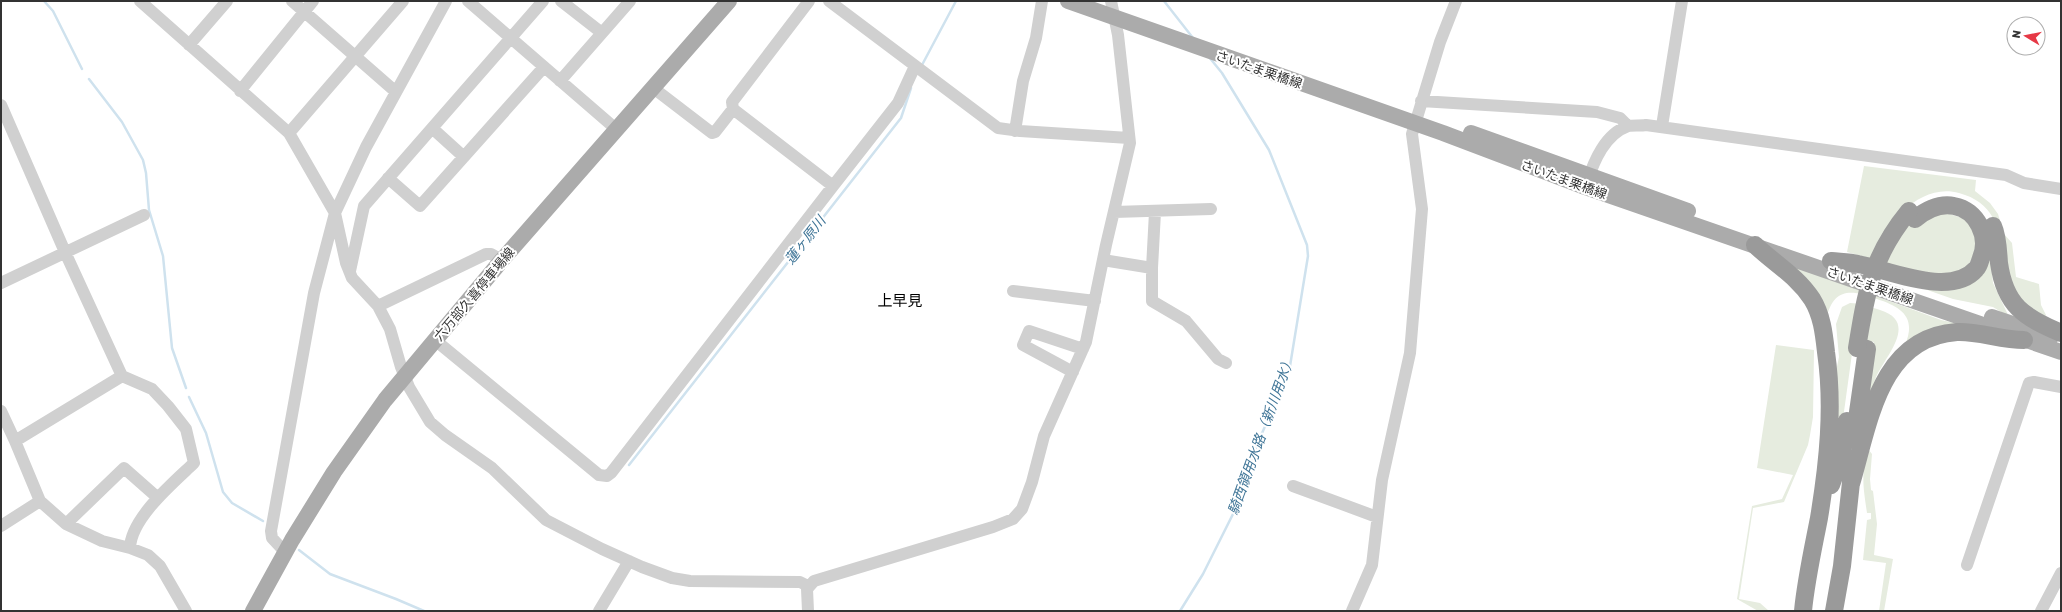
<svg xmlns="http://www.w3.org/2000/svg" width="2062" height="612" font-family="Rubik,'Noto Sans JP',sans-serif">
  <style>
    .green { fill: #e6ecdf }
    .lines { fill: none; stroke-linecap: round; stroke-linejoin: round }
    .stream { stroke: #cfe2ee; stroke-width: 2.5 }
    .minor { stroke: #d0d0d0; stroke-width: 12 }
    .major { stroke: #ababab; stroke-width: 16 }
    .highway { stroke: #9a9a9a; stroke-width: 18 }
    .highway-bridge { stroke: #9a9a9a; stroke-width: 18 }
    .labels { text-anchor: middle; stroke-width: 4; stroke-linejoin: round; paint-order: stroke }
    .street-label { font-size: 13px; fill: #333; stroke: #fff }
    .water-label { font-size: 14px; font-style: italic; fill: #3f7597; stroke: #fff }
    .quarter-label { font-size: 15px; fill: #000; stroke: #fff }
  </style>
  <rect width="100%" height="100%" fill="#fff"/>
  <!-- green -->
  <path class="green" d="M1864,166l112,14 -1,11 15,12 8,11 6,20 8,9 4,34 23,7 2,21 5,10 -5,7c-8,-8 -21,-17 -26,-26 -3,-6 -4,-15 -5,-21 -9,-36 -10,-71 -51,-82 -21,-6 -41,4 -56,18l39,1 28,8 9,28 -14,22 -28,7 -90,-25z
    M1990,257l3,26 16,34 -16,-10 -40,-8 -37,-13 24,1z
    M1786,263l155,57 28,6 -64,19c12,-28 -4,-38 -28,-46 -27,-10 -44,-11 -51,21z
    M1850,303c10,0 20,4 30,7 39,12 6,45 -4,67 -4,10 -6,22 -8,33l6,-68 -20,-3 -15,109 -4,-72 4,-19 -3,-33 6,-17z
    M1776,345l38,5 -1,67 -3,18 -2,10 -24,57 -31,6 -14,91 21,4 9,8h-11l-21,-12 15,-93 30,-7 11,-24 -36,-7z
    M1868,449l4,5 -2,25 1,11 2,1 4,33 -3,31 19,4 -9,52h-5l7,-48 -23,-3 4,-40 4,-1v-6h-4c-4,-28 -6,-36 1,-64z"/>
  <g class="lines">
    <!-- stream -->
    <path class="stream" d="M44,1l9,10 29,58
      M1164,1l29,37
      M922,65l34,-64
      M89,79l33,43 21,38 3,13 3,37 14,46 9,92 14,40
      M189,397l17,36 17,59 9,11 31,18
      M629,465l272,-347 10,-30
      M299,550l31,24 66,25 28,12
      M1180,611l23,-37 35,-70 19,-60 21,-46 12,-32 18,-110 -1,-11 -38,-95 -47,-77 -13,-16"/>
    <!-- minor -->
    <path class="minor" d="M140,1l149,132 46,80 11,50 6,15 26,28 12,23 11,38 8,20 21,35 15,13 47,33 54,52 56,29 40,18 30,11 18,3 110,1 8,4
      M292,1l104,91
      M468,1l148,128
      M561,1l41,32
      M829,1l169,127 22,3 109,7
      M189,45l38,-44
      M560,81l70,-80
      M240,91l73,-90
      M1421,101l176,11 23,6 8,8
      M1,105l64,147 57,124 30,13 16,17 18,23 8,34c-21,20 -63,55 -64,85
      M733,109l-1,-7 77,-101
      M1662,126l20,-125
      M432,128l32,29
      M1015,131l8,-50 13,-43 6,-37
      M289,133l114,-132
      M388,178l32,28 124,-139
      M1587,182c7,-21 18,-48 41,-56 5,-1 13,0 18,-1l360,50 18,8 37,6
      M833,186l65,-83 17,-37
      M1114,212l97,-3
      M1103,260l49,8 3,-56
      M1152,268v33l34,20 32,38 8,4
      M350,271l14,-65 179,-205
      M1,283l143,-68
      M1013,291l82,10
      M378,306l108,-52h5l11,6
      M435,340l164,135 8,1 4,-3 222,-287 -100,-77 -18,23 -3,1 -60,-46
      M1073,372l-50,-27 6,-14 54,18
      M1,411l14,30 25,60 26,23 36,17 28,7 18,7 12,11 26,45
      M15,441l107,-65
      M1293,486l84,31
      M66,524l58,-56 34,30
      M1,526l39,-25
      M285,552l-13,-14 -1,-7 43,-238 21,-80 31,-66 80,-146
      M1967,565l62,-182 5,-1 27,5
      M599,611l30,-50
      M808,611l-1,-22 7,-8 179,-54 20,-8 9,-10 10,-27 12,-46 42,-94 20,-97 24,-102 -12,-108 -7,-34
      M1352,611l20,-46 10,-85 28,-127 12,-144 -10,-75 28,-92 16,-41
      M2041,611l20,-38"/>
    <!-- major -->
    <path class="major" d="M1068,1l375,132 142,54 476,165
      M1471,133l217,78
      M1992,317l59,20
      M253,611l39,-71 42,-68 51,-72 117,-140 227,-259"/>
    <!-- highway -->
    <path class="highway" d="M1993,226c5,11 5,25 6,37 6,43 25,54 62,70
      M1755,245c20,19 42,31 57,54 10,16 12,35 14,53 8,55 2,111 -7,166 -6,31 -13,62 -16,93
      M1831,261c9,1 18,1 27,3 31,6 93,34 118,5 3,-3 4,-8 5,-11 9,-21 -4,-48 -27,-52 -15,-3 -28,4 -39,13
      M1854,440l13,-91
      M1851,484c18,-60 28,-147 106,-152 21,-1 44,8 67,8
      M1831,485l9,-25 7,-39
      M1834,611l8,-45 10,-93"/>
    <!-- highway-bridge -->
    <path class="highway-bridge" d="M1857,348c9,-56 15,-92 52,-137"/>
  </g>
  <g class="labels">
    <!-- street labels -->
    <g class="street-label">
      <text transform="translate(1259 69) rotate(19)" y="5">さいたま栗橋線</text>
      <text transform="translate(1564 179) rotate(20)" y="5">さいたま栗橋線</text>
      <text transform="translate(1870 285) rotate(19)" y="5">さいたま栗橋線</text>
      <text transform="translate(474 294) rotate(-50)" y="5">六万部久喜停車場線</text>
    </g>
    <!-- water labels -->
    <g class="water-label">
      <text transform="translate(805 240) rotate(-52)" y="5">蓮ヶ原川</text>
      <text transform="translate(1261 435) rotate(-70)" y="5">騎西領用水路（新川用水）</text>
    </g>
    <!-- quarter labels -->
    <g class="quarter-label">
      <text x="900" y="306">上早見</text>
    </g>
  </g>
  <!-- border -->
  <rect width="2062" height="612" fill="none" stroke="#333333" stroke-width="4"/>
  <!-- north arrow -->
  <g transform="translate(2026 36) rotate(280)"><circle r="19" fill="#ffffff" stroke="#adadad"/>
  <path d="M0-3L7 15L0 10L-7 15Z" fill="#e63946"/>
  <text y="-6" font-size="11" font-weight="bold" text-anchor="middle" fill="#333333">N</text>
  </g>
</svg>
